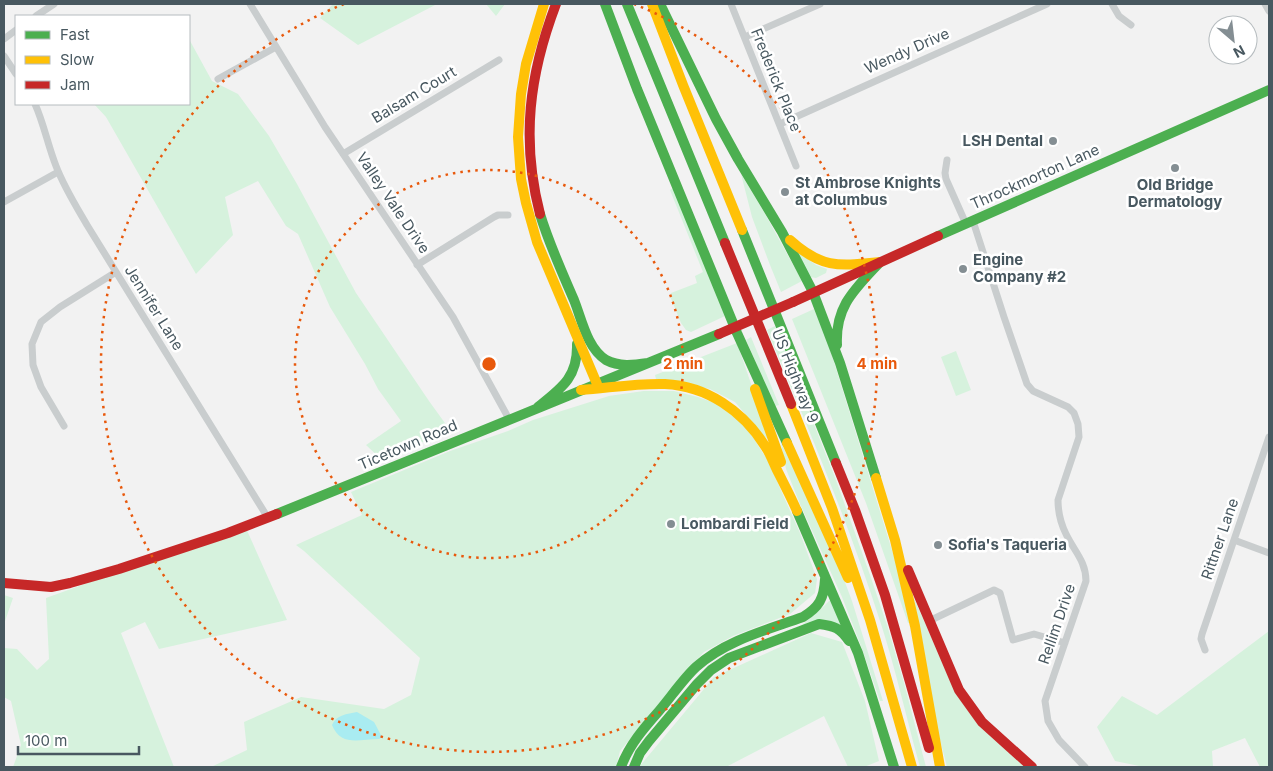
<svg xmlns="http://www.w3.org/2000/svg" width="1273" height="771" font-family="Inter,sans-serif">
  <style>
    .green { fill: #d6f2dd }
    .water { fill: #a9ecf1 }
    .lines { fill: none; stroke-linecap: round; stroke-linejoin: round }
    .street { stroke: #c9cdce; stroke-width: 7 }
    .fast { stroke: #4caf50; stroke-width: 10 }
    .slow { stroke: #ffc107; stroke-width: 10 }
    .jam { stroke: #c62828; stroke-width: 10 }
    .jam-bridge { stroke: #c62828; stroke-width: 10 }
    .ring { fill: none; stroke: #e8590c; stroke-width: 2.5; stroke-dasharray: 2.5 5 }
    .poi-dot { fill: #848e93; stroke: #fff; stroke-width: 2 }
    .labels { text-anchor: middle; stroke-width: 5; stroke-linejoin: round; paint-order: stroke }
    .street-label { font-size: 15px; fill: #485860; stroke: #fff }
    .poi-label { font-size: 15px; font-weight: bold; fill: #485860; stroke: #fff; text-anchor: start }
    .centre { fill: #e8590c; stroke: #fff; stroke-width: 2.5 }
    .ring-label { font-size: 15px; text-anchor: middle; font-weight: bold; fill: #e8590c; stroke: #fff; stroke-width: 5; stroke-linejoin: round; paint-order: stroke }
  </style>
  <rect width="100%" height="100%" fill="#f2f2f2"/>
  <!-- green -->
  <path class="green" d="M333,4h104l-79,41 -38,-27z
    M486,4h19l-9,12z
    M189,39l23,42 26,13 31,42 28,48 59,109 73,108 21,29 -68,30 -16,-15 35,-24 -23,-32 -13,-25 -35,-57 -32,-73 -12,-8 -28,-45 -33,16 8,38 -37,39 -90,-157 -12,-13h95z
    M741,174l23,38 38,69 -21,11 -11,-27 -18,-48z
    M673,188l52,128 -34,16 -5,-2 -5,-7 -11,-27 1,-3 26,-10 -2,-7 8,-4 -33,-82z
    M795,250l21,15 11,4 -1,4 -10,5 -6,-1z
    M814,309l13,30 71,231 12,53h-2l-42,-120 -74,-184z
    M775,326l61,154 33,92 18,53 17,58 22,84h-6c-13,-47 -24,-96 -39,-143 -32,-100 -73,-197 -114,-294z
    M751,337l28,68 -4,1 -29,-66z
    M737,343l34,99 -8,-7 -28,-33 -25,-13 -54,-10 -1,-4z
    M956,351l15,39 -15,6 -15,-39z
    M644,391h30l24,6 17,6 16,10 15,13 22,35 32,72 17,46 -2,14 -25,21 -57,22 -29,16 -15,16 -69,83 -4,16h-405l36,-17 -3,-28 57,-25 83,12 27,-14 9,-37 -116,-107 -8,-6 66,-30 -11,-23 99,-41 58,-20 25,-11 76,-24z
    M781,443l50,102 21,56 31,100h-3l-19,-55 -19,-49 -42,-93 -14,-35z
    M245,526l42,94 -128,29 -14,-27 -24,11 53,134h-161l8,-22 -10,-44 -7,-4v-49l13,1 20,21 12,-11 -3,-61z
    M4,595l9,3 -9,26z
    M914,598l34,78 77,91h-78l-10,-39z
    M829,601h2l10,23 -40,2 23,-20z
    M1269,631v136h-9l-15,-29 -33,13 1,16h-69l-29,-6 -18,-34 25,-31 35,19z
    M811,633l31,9 23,59 14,60 -15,6h-16l-24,-51 -98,51h-87l75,-90z"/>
  <!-- water -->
  <path class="water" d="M357,712l17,10 8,15 -3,2c-20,0 -38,8 -47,-14 4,-10 15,-11 25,-13z"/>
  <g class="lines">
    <!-- street -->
    <path class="street" d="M250,4l75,123 128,190 56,102
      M731,4l65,162
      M1112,4l7,12 12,9
      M1265,4l4,7
      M36,16l18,-12
      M745,37l75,-33
      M4,39l12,-9
      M4,56l12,18
      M218,79l58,-32
      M35,104c9,20 13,42 21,62 8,21 20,40 31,59l181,293
      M780,124l267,-120
      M343,154l156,-94
      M947,160l-2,13 1,6 20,45
      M4,202l54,-30
      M973,221l31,96 23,67 6,7 35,16 6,6 4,11 1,13 -21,63c0,11 3,24 8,34 8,17 20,27 20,47l-41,120 3,20 11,19 26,27
      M417,265l77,-48 4,-2h10
      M64,426l-23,-39 -8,-22 -1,-21 9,-22 19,-15 56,-35
      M1234,540l35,13
      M929,621l65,-31 6,3 13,47 21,-6 31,9
      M1205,650l-4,-11 1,-5 67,-197"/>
    <!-- fast -->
    <path class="fast" d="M605,4l32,85 100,244 50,110
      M627,4l98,239
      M660,4l56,115 22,40 44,73 31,60 27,71 36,115
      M540,214c9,30 22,58 34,86 8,20 13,48 32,60 13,7 28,5 42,3
      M742,230l94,233
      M938,236l331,-146
      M837,345c-2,-39 18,-56 43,-83
      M538,407c24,-19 40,-30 39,-63
      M797,511l61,142 36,114
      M277,514c148,-59 294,-120 442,-180
      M621,767c8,-22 23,-39 38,-56 12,-14 24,-32 37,-44 30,-27 71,-37 107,-50 16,-10 21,-18 22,-38
      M634,767l6,-14 9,-12 48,-57 14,-14 18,-12 90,-34c16,2 21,4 30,17"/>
    <!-- slow -->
    <path class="slow" d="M544,4l-18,60 -5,30 -3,43 3,42 5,24 11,39 60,142
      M652,4l31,81 59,145
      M790,240c32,29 49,26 90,22
      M755,389l26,73
      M581,390c28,-2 56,-7 84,-6 42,2 78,27 100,62 5,7 8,16 12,24 7,14 14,27 20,41
      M791,404l41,104 38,112 42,147
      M787,443l61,135
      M876,478l19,62 20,86 25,141"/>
    <!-- jam -->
    <path class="jam" d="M540,214c-19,-74 -11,-139 16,-210
      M725,243l66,161
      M793,302l145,-66
      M836,463l19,47 30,85 44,153
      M908,570l51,120 23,32 50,45
      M4,583l47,4 19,-4 49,-14 109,-36 49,-19"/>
    <!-- jam-bridge -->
    <path class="jam-bridge" d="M719,334l74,-32"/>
  </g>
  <!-- distance rings -->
  <g class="ring">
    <circle cx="489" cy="364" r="194"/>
    <path d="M634 4A388 388 0 1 1 344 4"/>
  </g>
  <!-- markers -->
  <g class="poi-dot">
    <circle cx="1053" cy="141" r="5"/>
    <circle cx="1175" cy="168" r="5"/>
    <circle cx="785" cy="192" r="5"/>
    <circle cx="963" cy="269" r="5"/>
    <circle cx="671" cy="524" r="5"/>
    <circle cx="938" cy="545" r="5"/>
  </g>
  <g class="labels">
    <!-- street labels -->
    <g class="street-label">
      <text transform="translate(907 51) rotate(-24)" y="5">Wendy Drive</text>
      <text transform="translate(776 80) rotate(68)" y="5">Frederick Place</text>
      <text transform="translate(414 95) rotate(-31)" y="5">Balsam Court</text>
      <text transform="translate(1035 177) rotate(-24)" y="5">Throckmorton Lane</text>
      <text transform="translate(393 203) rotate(56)" y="5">Valley Vale Drive</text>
      <text transform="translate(154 308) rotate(58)" y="5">Jennifer Lane</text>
      <text transform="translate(795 376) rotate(68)" y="5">US Highway 9</text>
      <text transform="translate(408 445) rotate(-23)" y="5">Ticetown Road</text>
      <text transform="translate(1220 539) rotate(-71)" y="5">Rittner Lane</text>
      <text transform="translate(1057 624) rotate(-71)" y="5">Rellim Drive</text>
    </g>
    <!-- poi labels -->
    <g class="poi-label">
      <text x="1043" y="146" text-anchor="end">LSH Dental</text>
      <text x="795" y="188">St Ambrose Knights<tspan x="795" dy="17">at Columbus</tspan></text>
      <text x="1175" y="190" text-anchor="middle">Old Bridge<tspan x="1175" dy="17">Dermatology</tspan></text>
      <text x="973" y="265">Engine<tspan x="973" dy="17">Company #2</tspan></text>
      <text x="681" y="529">Lombardi Field</text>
      <text x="948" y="550">Sofia's Taqueria</text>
    </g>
  </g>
  <circle cx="489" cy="364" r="8" class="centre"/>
  <g class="ring-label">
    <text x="683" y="369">2 min</text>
    <text x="877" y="369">4 min</text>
  </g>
  <!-- border -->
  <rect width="1273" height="771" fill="none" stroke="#485860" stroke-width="10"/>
  <!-- legend -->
  <rect x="15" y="15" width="175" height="90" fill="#ffffff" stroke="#b6bcbf"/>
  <rect x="25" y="31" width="25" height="8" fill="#4caf50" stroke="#b6bcbf"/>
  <text x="60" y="40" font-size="15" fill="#485860">Fast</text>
  <rect x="25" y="56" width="25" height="8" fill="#ffc107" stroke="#b6bcbf"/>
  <text x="60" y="65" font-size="15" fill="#485860">Slow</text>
  <rect x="25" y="81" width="25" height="8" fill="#c62828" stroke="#b6bcbf"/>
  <text x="60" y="90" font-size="15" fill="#485860">Jam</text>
  <!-- north arrow -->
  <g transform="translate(1233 40) rotate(152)"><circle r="24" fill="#ffffff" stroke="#b6bcbf"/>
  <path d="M0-4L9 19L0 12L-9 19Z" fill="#848e93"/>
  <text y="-8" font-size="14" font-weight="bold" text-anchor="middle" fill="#485860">N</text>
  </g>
  <!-- scale -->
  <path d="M18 746v8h121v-8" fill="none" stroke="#485860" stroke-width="2.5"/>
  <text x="25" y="746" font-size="15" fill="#485860" stroke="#ffffff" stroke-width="4" paint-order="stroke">100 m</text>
</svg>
